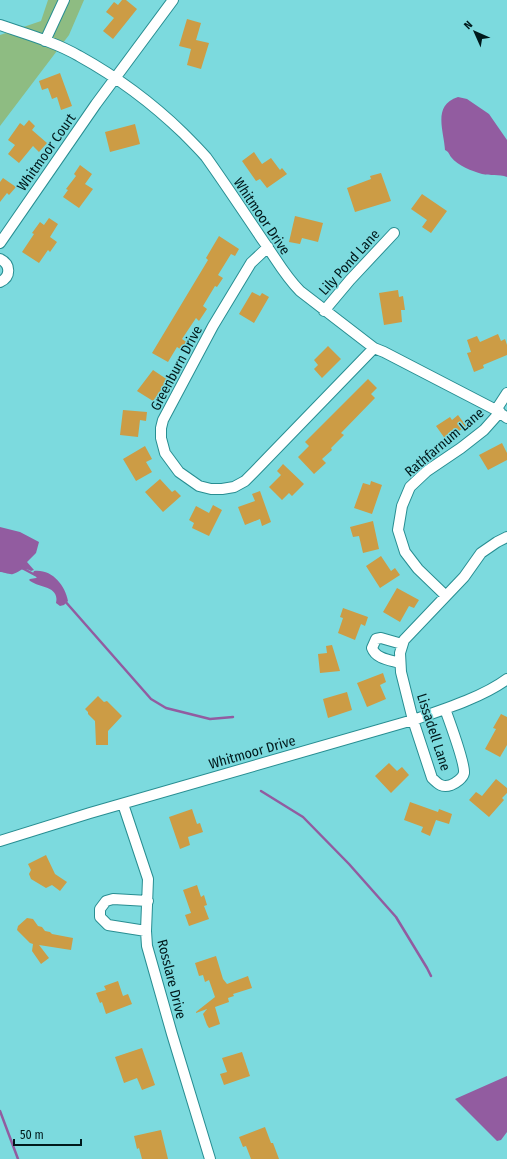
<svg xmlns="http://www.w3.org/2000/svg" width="507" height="1159" font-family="'Fira Sans Condensed',sans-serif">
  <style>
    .green { fill: #8ebc82 }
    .water { fill: #925ca0 }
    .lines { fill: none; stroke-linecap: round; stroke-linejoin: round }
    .stream { stroke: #925ca0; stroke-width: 2.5 }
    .building { fill: #cc9c45 }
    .street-casing { stroke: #288e92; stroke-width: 12 }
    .street { stroke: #fff; stroke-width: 10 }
    .labels { text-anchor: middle; stroke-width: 3; stroke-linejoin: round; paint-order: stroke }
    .street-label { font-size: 14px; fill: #00191b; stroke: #7cdade }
  </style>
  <rect width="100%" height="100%" fill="#7cdade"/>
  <!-- green -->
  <path class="green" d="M48,0h36l-15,35 -69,91v-91l41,-14z"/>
  <!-- water -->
  <path class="water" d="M458,97l9,2 22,15 18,26v37c-8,-3 -17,-1 -25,-3 -10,-3 -24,-8 -31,-17 -2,-3 -2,-5 -6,-7 -1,-19 -13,-45 13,-53z
    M0,527l20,5 19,10 -3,11 -9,9 7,8 -3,1c-10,-5 -10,1 -18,3 -3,1 -10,-2 -13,-2z
    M34,571c18,-2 31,14 34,30l-4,4 -4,1 -4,-3c4,-18 -19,-15 -27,-23l1,-1 6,-1 1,-1 -4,-4z
    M507,1076v56l-6,8 -4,1 -42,-42z"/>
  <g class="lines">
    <!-- stream -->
    <path class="stream" d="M22,568l15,8
      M64,600l87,99 15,9 44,11 23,-2
      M261,791l42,26 46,47 47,53 31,51 4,8
      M0,1111l18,48"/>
  </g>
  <!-- building -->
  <path class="building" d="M122,0h4l11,9 -24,30 -10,-8 11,-13 -8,-6 8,-10 4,3z
    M187,19l14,4 -5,17 13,3 -8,26 -14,-4 4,-16 -12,-3z
    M60,73l12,33 -11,4 -4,-13 -5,2 -4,-11 -6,2 -3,-9z
    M29,120l6,6 -3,4 15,13 -8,9 -6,-6 -14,17 -11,-9 7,-9 -7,-5 12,-17 4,3z
    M135,124l5,20 -30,8 -5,-20z
    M254,152l8,12 9,-6 9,12 2,-2 5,6 -20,14 -7,-9 -4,2 -14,-20z
    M80,165l12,9 -7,10 8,5 -14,19 -16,-11 5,-7 -2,-1 10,-13 -2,-2z
    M381,173l10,28 -36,11 -8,-24 24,-9 -1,-3z
    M3,178l13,9 -7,8 -2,-2 -7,9v-20z
    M422,194l25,17 -16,22 -9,-6 5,-7 -16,-11z
    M295,216l28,7 -5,19 -16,-4 -2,6 -11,-2z
    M49,218l9,6 -8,13 7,5 -7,10 -2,-2 -9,13 -17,-11 12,-18 -2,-1 8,-11 4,3z
    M219,236l20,13 -4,7 -4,-2 -13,21 5,3 -6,9 -2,-1 -12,20 4,3 -8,12 -3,-3 -14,21 6,4 -5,8 -6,-4 -9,15 -16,-9 56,-93 -2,-2z
    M398,290l1,7 4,-1 2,14h-4l1,12 -18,3 -5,-32z
    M252,292l8,4 2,-3 7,4 -15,26 -15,-9z
    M498,334l3,7 4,-2 2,6v10l-24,10 1,3 -10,4 -7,-19 4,-1 -4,-12 10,-4 3,6z
    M328,346l13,13 -19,19 -8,-9 4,-4 -4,-5z
    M153,370l15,10 -15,21 -16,-10z
    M368,379l9,9 -6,6 4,4 -34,35 3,2 -13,13 1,2 -10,9 4,4 -12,11 -16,-17 11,-11 -4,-4z
    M123,410l24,2 -1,9 -6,-1 -2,17 -18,-2z
    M458,415l8,11 -20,14 -10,-14 14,-9 2,3z
    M502,443l5,10v7l-19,10 -9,-15z
    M145,446l7,13 -6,3 6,10 -16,9 -13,-22z
    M283,464l21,20 -12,12 -3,-3 -7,7 -13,-13 12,-12 -4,-4z
    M160,479l12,13 3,-2 6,6 -18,16 -18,-20z
    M371,481l11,4 -10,29 -18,-6 9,-25 7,2z
    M260,491l11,31 -9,4 -2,-7 -15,6 -7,-18 17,-6 -3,-7z
    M213,505l9,5 -13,26 -17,-8 2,-5 -5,-3 7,-14 13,7z
    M373,521l6,28 -16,4 -4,-17 -6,1 -3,-10z
    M381,556l10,15 4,-3 5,7 -20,13 -14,-22z
    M397,588l22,12 -5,8 -5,-2 -9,16 -17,-10z
    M343,608l25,9 -3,9 -4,-2 -6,16 -17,-7 5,-15 -3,-1z
    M332,645l8,26 -20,2 -2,-19 9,-1 -1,-7z
    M383,673l3,9 -6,3 6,14 -19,8 -10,-24z
    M347,692l5,18 -24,8 -5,-19z
    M98,696l6,6 3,-1 15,15 -14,15v14h-12l-1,-24 -7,-7v-2l-3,-3z
    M501,714l6,3v28l-7,12 -15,-8 11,-20 -3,-1z
    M389,763l8,8 5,-4 7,8 -18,18 -16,-17z
    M496,779l11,9v5l-5,5 2,2 -15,17 -20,-17 7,-8 6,4z
    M410,802l28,10 1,-3 13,5 -3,10 -13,-4 -6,16 -9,-4 2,-5 -19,-7z
    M192,809l5,15 3,-1 3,9 -15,5 2,8 -10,4 -11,-32z
    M46,855l9,19 12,8 -7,9 -8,-6 -6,3 -15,-9 -2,-5 2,-4 -3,-6z
    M197,885l4,12 3,-2 3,10 -3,1 5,13 -20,7 -4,-11 6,-2 -8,-23z
    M27,918l6,1 5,7 4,1 3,4 5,1 2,2 21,4 -2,12 -32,-5 10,13 -8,6 -9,-13 1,-7 -3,-1 -13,-13 1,-4z
    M216,956l7,23 4,5 21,-8 4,12 -19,6 1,2 -6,2 1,4 -14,5 5,17 -11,4 -2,-3 -4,-11 4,-5 -11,4v-1l19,-15 -6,-17 -4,2 -2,-7 -4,1 -4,-13z
    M118,981l5,15 5,-2 4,10 -26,10 -4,-12 -2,1 -4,-10 10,-3 -2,-4z
    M142,1048l13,37 -13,5 -5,-12 -13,5 -9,-26z
    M242,1052l8,24 -26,9 -4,-11 7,-2 -5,-14z
    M265,1127l6,16h2l6,16h-28l-5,-13 -3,1 -4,-10z
    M161,1130l7,29h-26l-3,-11 -2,1 -3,-13z"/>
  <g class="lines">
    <!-- street casing -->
    <g class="street-casing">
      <path id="street" d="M0,25c26,9 55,17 79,31 38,21 73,47 104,77 8,8 16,16 23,24 20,28 39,57 58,85 12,17 21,34 36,49l74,57 10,4 112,58 11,8
        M45,41l19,-41
        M0,243l96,-139 77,-104
        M268,247l-17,16 -38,63 -50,94 -2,8v10l4,15 14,19 20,14 12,3h11l12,-2 11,-6 9,-9 120,-124
        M0,259c11,5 11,18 0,23
        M324,311l26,-31 44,-47
        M496,410l11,-17
        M446,596l-28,-27 -13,-17 -7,-22 4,-24 8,-19 17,-16 34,-23 23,-18 16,-18
        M400,663c-10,-3 -24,-4 -28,-15l4,-9 5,-1 21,6
        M445,709c4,11 20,54 19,64 -1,5 -8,10 -13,12 -9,3 -13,-1 -19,-7l-19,-58 -12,-48 -1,-19 4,-13 60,-63 17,-24 16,-11 10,-5
        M123,804l25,75 -2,52 1,15 25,88 38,125
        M0,841l90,-28 323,-93c29,-10 70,-23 94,-41
        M146,931l-38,-6 -8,-8v-8l6,-8 7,-2 35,2"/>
    </g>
    <!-- street -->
    <use href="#street" class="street"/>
  </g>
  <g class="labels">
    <!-- street labels -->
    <g class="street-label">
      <text transform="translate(46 152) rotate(-55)" y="5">Whitmoor Court</text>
      <text transform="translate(262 216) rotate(56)" y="5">Whitmoor Drive</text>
      <text transform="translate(349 262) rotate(-48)" y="5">Lily Pond Lane</text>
      <text transform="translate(176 368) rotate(-62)" y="5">Greenburn Drive</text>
      <text transform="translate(444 442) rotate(-40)" y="5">Rathfarnum Lane</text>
      <text transform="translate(434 732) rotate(72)" y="5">Lissadell Lane</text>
      <text transform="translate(252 752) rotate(-16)" y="5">Whitmoor Drive</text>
      <text transform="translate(172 979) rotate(76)" y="5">Rosslare Drive</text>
    </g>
  </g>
  <!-- north arrow -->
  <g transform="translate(475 32) rotate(315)" stroke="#7cdade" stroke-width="3" paint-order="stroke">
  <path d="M0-3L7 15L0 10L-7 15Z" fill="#00191b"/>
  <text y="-6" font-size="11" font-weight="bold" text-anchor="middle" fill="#00191b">N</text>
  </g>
  <!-- scale -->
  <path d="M14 1139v6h67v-6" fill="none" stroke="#00191b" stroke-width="2"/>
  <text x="20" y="1139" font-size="12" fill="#00191b" stroke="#7cdade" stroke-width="3" paint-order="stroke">50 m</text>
</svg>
